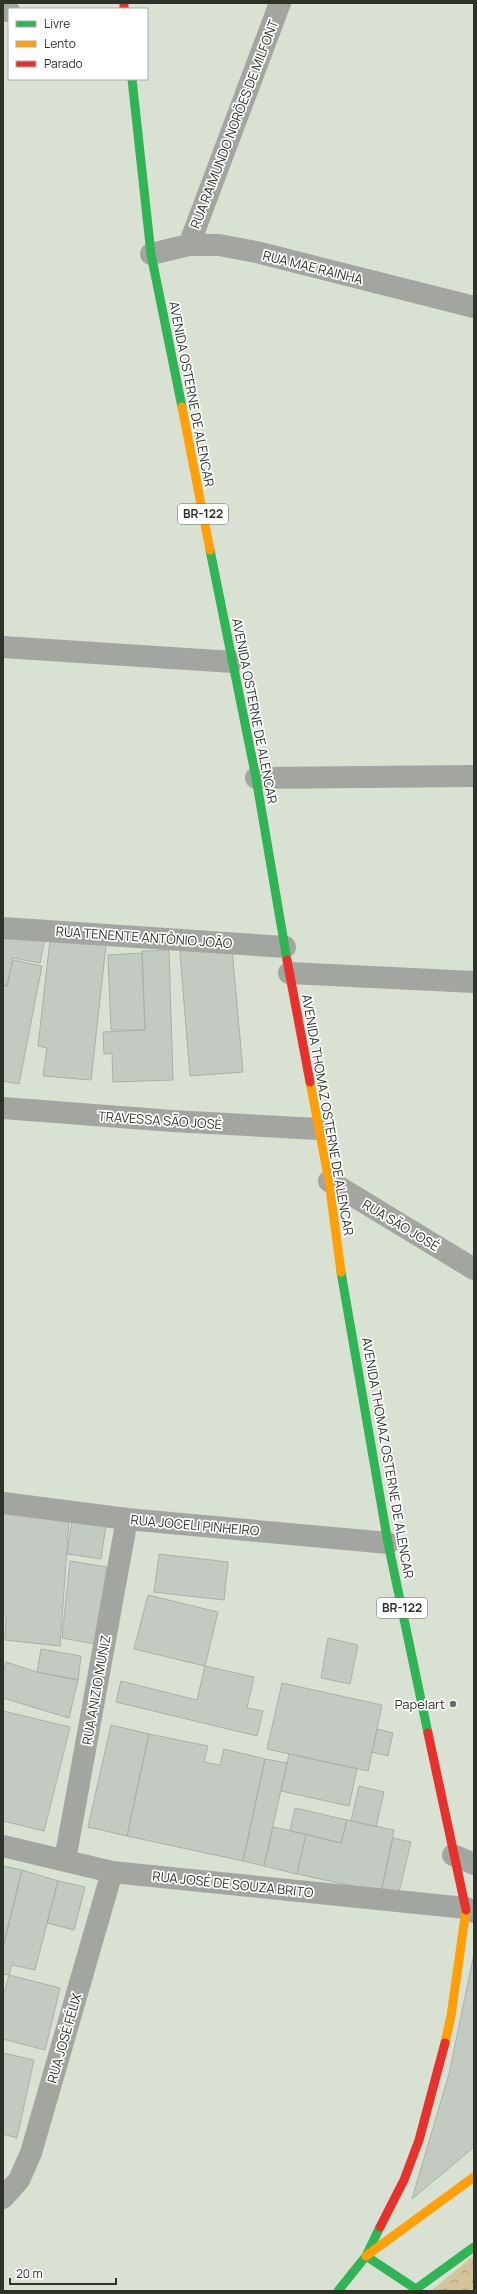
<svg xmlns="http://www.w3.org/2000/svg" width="477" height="2294" font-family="Manrope,sans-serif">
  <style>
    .forest { fill: url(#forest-crowns) }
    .building { fill: #c3cac1; stroke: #a9b1a8 }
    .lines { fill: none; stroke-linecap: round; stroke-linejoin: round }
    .street { stroke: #a3a6a0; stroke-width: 22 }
    .fast { stroke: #30b455; stroke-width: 9 }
    .slow { stroke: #ff9f0a; stroke-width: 9 }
    .jam { stroke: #e5322d; stroke-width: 9 }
    .poi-dot { fill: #6a7065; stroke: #fff; stroke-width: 1.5 }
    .labels { text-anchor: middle; stroke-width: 3.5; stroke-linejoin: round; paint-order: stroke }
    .shield { fill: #fff; stroke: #6d706a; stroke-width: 1 }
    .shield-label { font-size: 12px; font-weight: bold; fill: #2e332a }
    .street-label { font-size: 13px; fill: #2e332a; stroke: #fff }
    .poi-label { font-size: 13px; fill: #2e332a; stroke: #fff; text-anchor: end }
  </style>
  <defs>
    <pattern id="forest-crowns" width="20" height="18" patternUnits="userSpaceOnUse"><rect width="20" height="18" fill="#d2c399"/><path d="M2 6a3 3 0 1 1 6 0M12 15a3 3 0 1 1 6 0" fill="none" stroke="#ab9f7d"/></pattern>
  </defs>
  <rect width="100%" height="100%" fill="#d9e1d3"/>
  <!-- forest -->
  <path class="forest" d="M474,2255v36h-43z"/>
  <!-- building -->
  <path class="building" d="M6,926l40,8 -6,29 -27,-5 -6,28 -4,-1v-45z
    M231,937l12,135 -53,4 -11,-135z
    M50,940l56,5 -15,135 -48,-4 4,-28 -9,-2z
    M169,950l4,130 -60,2 -1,-29 -8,1 -1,-22 42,-2 -3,-79z
    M142,953l3,77h-34l-3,-75z
    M13,960l29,6 -23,118 -16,-3v-95h4z
    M3,1512l66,9 -9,125 -55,-6 1,-26 -3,-1z
    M72,1520l34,5 -5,34 -34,-5z
    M159,1554l69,8 -4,38 -70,-8z
    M70,1561l37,6 -12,77 -33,-6z
    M148,1595l70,17 -13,54 -71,-17z
    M328,1638l30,7 -8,39 -29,-6z
    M41,1649l40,7 -3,24 -41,-8z
    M6,1662l31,10 41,8 -9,38 -66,-20v-24z
    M205,1666l49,11 -7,31 16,3 -6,25 -141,-34 5,-21 76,19z
    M282,1683l100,22 -14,66 -101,-22z
    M3,1711l67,16 -26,104 -41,-10z
    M111,1725l38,9 -22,102 -39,-9z
    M377,1729l16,4 -5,23 -16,-4z
    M149,1734l59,12 -4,16 16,3 4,-16 41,10 -22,102 -116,-25z
    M289,1754l68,15 -8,37 -68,-15z
    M265,1759l22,4 -23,103 -21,-5z
    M359,1786l25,6 -8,35 -25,-6z
    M295,1808l52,12 -6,23 -51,-12z
    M347,1820l47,10 -13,62 -84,-18 9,-40 35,9z
    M273,1827l33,7 -9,40 -33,-8z
    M393,1838l18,4 -13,54 -17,-4z
    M3,1866l19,4 -19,77z
    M22,1870l36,11 -23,89 -23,-5 -3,10 -6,-1v-27z
    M58,1881l27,6 -11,43 -27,-7z
    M474,1954v193l-62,52 37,-125z
    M9,1975l51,13 -15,62 -42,-11v-42z
    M3,2053l31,7 -17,78 -14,-4z"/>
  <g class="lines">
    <!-- street -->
    <path class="street" d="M3,11h6
      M189,245l91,-242
      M151,254l38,-9h30l37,7 218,55
      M3,647l230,15
      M256,778l218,-2
      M3,928l282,19
      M289,973l185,9
      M3,1108l169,13 146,8
      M329,1181l145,88
      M3,1503l124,16 261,24
      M3,1846l109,26 354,36 8,4
      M453,1855l21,9
      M65,1860l62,-341
      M3,2198l16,-18 12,-27 81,-281"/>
    <!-- fast -->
    <path class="fast" d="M132,79l19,175 31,153
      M210,550l46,228 31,182
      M341,1272l47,271 40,190
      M366,2256l50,33 -2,2
      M416,2289l58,-42
      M338,2291l28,-35 14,-29"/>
    <!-- slow -->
    <path class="slow" d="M182,407l28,143
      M310,1082l19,99 12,91
      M445,2043l6,-27 15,-106
      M366,2256l108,-79"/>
    <!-- jam -->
    <path class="jam" d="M124,3v6
      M287,960l23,122
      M428,1733l38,177
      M380,2227l24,-47 15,-40 26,-97"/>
  </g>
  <!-- markers -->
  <circle class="poi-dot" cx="453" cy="1704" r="4"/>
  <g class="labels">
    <!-- shield labels -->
    <g class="shield">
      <rect x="178" y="504" width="50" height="20" rx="3"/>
      <rect x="377" y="1598" width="50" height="20" rx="3"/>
    </g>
    <g class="shield-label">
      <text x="203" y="518">BR-122</text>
      <text x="402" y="1612">BR-122</text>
    </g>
    <!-- street labels -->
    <g class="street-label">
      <text transform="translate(234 124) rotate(-69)" y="5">RUA RAIMUNDO NORÕES DE MILFONT</text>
      <text transform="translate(313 267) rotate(14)" y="5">RUA MAE RAINHA</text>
      <text transform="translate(192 394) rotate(79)" y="5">AVENIDA OSTERNE DE ALENCAR</text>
      <text transform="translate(255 711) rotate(79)" y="5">AVENIDA OSTERNE DE ALENCAR</text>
      <text transform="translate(144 937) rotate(4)" y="5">RUA TENENTE ANTÔNIO JOÃO</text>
      <text transform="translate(328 1115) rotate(80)" y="5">AVENIDA THOMAZ OSTERNE DE ALENCAR</text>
      <text transform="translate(160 1120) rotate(4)" y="5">TRAVESSA SÃO JOSÉ</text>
      <text transform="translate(401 1225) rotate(31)" y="5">RUA SÃO JOSÉ</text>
      <text transform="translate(388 1458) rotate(80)" y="5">AVENIDA THOMAZ OSTERNE DE ALENCAR</text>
      <text transform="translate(195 1525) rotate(5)" y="5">RUA JOCELI PINHEIRO</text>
      <text transform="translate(96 1690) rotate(-80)" y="5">RUA ANIZIO MUNIZ</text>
      <text transform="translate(233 1884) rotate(6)" y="5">RUA JOSÉ DE SOUZA BRITO</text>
      <text transform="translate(64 2038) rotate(-74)" y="5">RUA JOSÉ FÉLIX</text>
    </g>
    <!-- poi labels -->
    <g class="poi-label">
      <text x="445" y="1709">Papelart</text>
    </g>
  </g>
  <!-- border -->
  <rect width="477" height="2294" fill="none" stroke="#2e332a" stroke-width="8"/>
  <!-- legend -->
  <rect x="8" y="8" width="140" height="72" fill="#ffffff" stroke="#abadaa"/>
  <rect x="16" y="21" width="20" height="6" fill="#30b455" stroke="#abadaa"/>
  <text x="44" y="28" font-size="12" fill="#2e332a">Livre</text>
  <rect x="16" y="41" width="20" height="6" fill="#ff9f0a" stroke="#abadaa"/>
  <text x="44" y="48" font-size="12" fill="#2e332a">Lento</text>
  <rect x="16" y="61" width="20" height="6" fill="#e5322d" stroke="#abadaa"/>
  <text x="44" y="68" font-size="12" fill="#2e332a">Parado</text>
  <!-- scale -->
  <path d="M10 2278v6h106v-6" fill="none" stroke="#2e332a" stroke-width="2"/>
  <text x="16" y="2278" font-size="12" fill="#2e332a" stroke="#ffffff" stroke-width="3" paint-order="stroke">20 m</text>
</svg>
